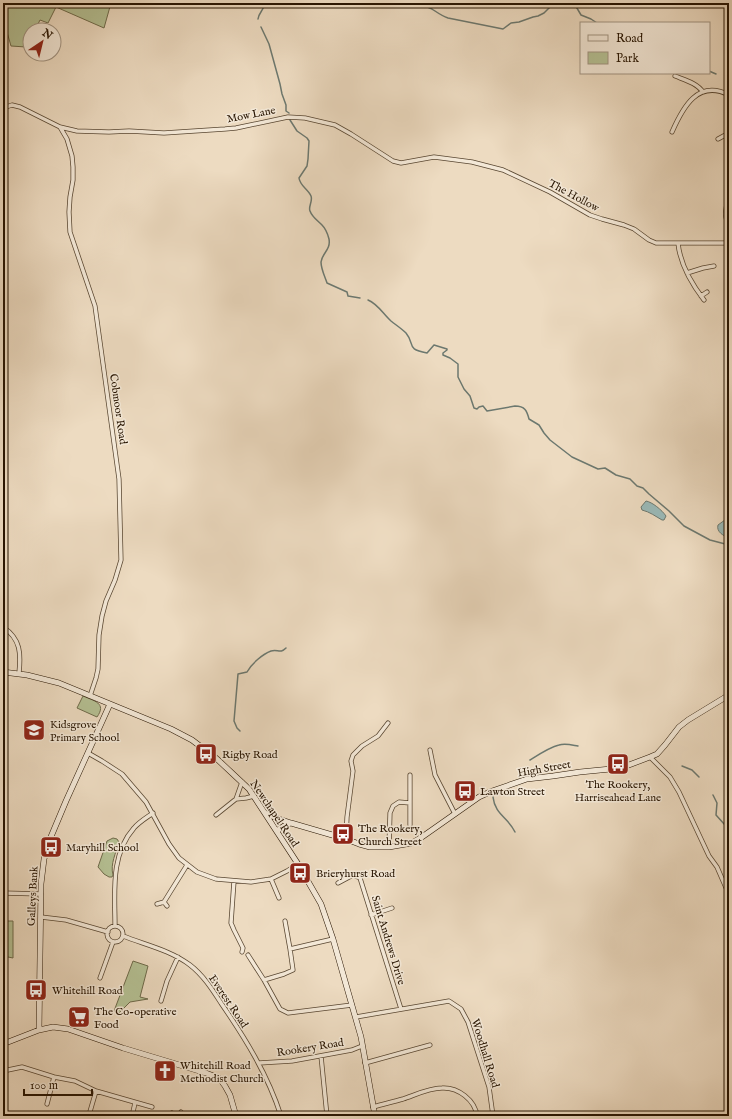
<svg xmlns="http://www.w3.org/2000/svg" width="732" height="1119" font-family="'IM FELL English',serif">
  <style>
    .green { fill: #b5c194; stroke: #6e6a4a }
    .water { fill: #9abab9; stroke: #6c786f }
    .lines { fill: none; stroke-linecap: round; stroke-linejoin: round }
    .stream { stroke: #6c786f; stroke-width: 1.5 }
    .street-casing { stroke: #584631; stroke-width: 5 }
    .secondary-casing { stroke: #271401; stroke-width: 6 }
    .street { stroke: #f3e8d7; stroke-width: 3.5 }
    .secondary { stroke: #f3e8d7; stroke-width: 5 }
    .labels { text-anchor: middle; stroke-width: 3; stroke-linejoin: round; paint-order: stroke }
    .street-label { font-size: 11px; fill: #271401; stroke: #f3e8d7 }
    .poi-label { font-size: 11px; fill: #271401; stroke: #f3e8d7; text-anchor: start }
  </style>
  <rect width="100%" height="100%" fill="#eddbc1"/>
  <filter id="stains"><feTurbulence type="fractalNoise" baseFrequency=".005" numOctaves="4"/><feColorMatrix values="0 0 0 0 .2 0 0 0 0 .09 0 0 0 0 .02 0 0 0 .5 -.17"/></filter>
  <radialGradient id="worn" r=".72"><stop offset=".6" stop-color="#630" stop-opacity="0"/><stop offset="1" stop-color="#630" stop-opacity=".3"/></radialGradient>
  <!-- green -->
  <path class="green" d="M3,3h108l-7,25 -48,-21 -8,16 -8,-3 -5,10h-5v9l-4,8 -15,-1 -4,-14 -4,-5z
    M83,696c11,5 24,7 14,21l-20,-9z
    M113,838l4,1 2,3c-3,11 -9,22 -6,33l-1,2h-3l-5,-3 -6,-7 9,-26z
    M3,921h10v37l-10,-2z
    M133,961l15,5 -8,31 8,2 -18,3 -11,11 -5,-2z"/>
  <!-- water -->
  <path class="water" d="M646,501c6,1 16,9 20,15l-2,4h-2c-7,-4 -12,-8 -20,-10l-1,-3z
    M729,517v21c-5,-2 -13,-6 -11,-13z"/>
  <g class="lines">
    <!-- stream -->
    <path class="stream" d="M420,3c4,3 8,4 12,6 6,4 10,7 16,9l55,11 8,-6 8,-1 14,-5 5,-1 6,-3 10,-10
      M574,3l7,12 10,4 6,4
      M258,19c1,-7 6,-9 7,-16
      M261,27l8,17 11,40 2,10 4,11v6l3,2
      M709,71l7,3
      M290,120l7,11 10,7 2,3 -1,18 -1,7 -8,12c1,8 9,11 12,18 2,5 -3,11 -1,15 2,6 8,10 12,14 3,3 6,10 7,14 2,11 -7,14 -8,23 0,7 4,15 6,21l20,9 1,4 12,2
      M368,300c10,4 15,14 23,21 5,4 11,8 15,12 10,12 -1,16 21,20l7,-8 13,4v1l-4,3v2l7,3 8,6v13l6,12 6,7 4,12 3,1 2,-2 4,-1 4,5 28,-5c10,0 12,5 14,13l10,6 5,8 6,7 22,17 26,12 7,-1 11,7 14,4 7,7 6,2 6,6 20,17 15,15 26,14 19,5
      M240,731l-3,-3 -3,-7 4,-47 9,-2c5,-9 16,-18 24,-21 7,-2 9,3 15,-3
      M530,760c8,-5 20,-13 29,-15 6,-2 13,0 19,1
      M682,766l10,4 7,7
      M713,795l4,8 -1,12 9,10 4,-1
      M493,797c2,18 15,20 22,35"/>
    <!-- street casing -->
    <g class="street-casing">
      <path id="street" d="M675,76c10,4 22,7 28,16
        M3,108l9,-3 8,2 40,20 17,4 32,1 20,-1 35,2 61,-4 11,-1 52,-11 17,1 30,7 16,9 42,27 8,2 33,-6 38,5 31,8 47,22 40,23 12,4 22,6 10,4 15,11 7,3h73
        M60,127l7,12 5,17 1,11v13l-3,17 -1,15 1,20 25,74 24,173 2,81 -6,20 -9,21 -4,15 -3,19 -1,34 -2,9 -6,18
        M672,132c11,-25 26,-53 57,-37
        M718,139l11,-6
        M678,243c2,21 13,40 26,57
        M687,273l16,-5 11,-2
        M701,296l6,-4
        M3,627c18,12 18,27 16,46
        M430,750l5,25 20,39
        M88,753l14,8 20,13 24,28 23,42 10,14 18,14 19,7 35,3 20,-3 16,-8 11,-7
        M650,757l20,20 9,15 30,64 8,11 10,23 2,12
        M410,775v50
        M236,799l6,-17
        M216,815l20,-16 10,-1 8,-2
        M346,839l1,-22 6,-46 -2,-10 2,-6 9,-9 16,-10 10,-13
        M389,847l1,-34 3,-7 6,-4 11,1
        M271,879l8,19
        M234,881l-3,42 3,7 9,18 -1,4
        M338,883l15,-8 7,3 41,131
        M3,893l38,1
        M164,902l23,-37
        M157,904l7,-2 3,4
        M371,915l21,-7
        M41,917l25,3 42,12
        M285,921l5,28
        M115,926c0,-33 -5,-71 19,-98 5,-6 12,-10 19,-15
        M107 934a8 8 0 1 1 16 0a8 8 0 1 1-16 0Z
        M123,936c23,9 47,14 67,29 13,10 22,24 31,38 24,35 47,72 60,113
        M248,955l16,25 16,29 8,4 64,-8
        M100,978l13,-36
        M264,980l20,-6 9,-4 -3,-21 43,-10
        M161,1001l6,-20 11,-24
        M356,1017l93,-16 12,8 7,13 21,65 4,29
        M321,1056l6,60
        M259,1063l33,-2 60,-11 10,-4
        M365,1063l65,-18
        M3,1071l19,-4 32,10 21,4 21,10 56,16
        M47,1104l7,-27
        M373,1107c10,-3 20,-5 30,-8 12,-4 26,-11 39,-11 16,-1 33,12 35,28
        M3,1110l2,6
        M172,1113l4,3
        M89,1115l7,-24
        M132,1116l3,-13
        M178,1116l3,-4"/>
    </g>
    <!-- secondary casing -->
    <g class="secondary-casing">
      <path id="secondary" d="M729,190l-3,24 3,17
        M729,265v29
        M3,672l24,3 32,8 112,46 21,11 25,19 32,30 49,75 23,40 12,35 28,98 14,79
        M265,813l14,6 12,4
        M277,831c4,-4 8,-6 14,-8l55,16 13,5 11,3h19l23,-4 10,-6 57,-40 13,-6 35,-12 26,-3 27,-4 41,-4 29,-11 7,-3 8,-9 14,-18 9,-7 41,-25
        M39,1030l2,-146 3,-25 6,-20 16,-38 44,-97
        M3,1044l36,-14 14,-3 15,2 55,19 83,25 13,5 6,8 5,9 6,21"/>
    </g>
    <!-- street -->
    <use href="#street" class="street"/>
    <!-- secondary -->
    <use href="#secondary" class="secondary"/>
  </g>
  <!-- icons -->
  <defs>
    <g id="school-square" transform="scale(1.15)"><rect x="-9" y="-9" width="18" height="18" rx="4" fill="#8f2418" stroke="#f3e8d7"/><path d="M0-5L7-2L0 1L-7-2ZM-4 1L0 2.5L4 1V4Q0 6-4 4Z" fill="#fff"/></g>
    <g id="bus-square" transform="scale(1.15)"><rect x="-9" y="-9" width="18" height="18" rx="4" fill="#8f2418" stroke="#f3e8d7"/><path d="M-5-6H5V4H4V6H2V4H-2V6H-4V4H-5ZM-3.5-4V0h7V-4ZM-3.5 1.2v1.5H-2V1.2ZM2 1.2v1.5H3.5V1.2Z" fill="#fff"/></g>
    <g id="supermarket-square" transform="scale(1.15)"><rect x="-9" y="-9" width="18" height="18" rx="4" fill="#8f2418" stroke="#f3e8d7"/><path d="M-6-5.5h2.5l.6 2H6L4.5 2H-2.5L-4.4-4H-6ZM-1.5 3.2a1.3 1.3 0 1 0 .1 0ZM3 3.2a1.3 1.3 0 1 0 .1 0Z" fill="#fff"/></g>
    <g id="church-square" transform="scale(1.15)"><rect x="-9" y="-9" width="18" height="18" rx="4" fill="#8f2418" stroke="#f3e8d7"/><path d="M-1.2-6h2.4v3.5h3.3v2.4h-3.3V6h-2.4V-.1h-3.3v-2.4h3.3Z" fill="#fff"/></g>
  </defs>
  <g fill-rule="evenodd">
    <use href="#school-square" x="34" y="730"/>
    <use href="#bus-square" x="206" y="754"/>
    <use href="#bus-square" x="618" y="764"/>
    <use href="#bus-square" x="465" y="791"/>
    <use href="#bus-square" x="343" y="834"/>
    <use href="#bus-square" x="51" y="847"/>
    <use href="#bus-square" x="300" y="873"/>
    <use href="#bus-square" x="36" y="990"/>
    <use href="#supermarket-square" x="79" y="1017"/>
    <use href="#church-square" x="165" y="1071"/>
  </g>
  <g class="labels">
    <!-- street labels -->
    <g class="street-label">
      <text transform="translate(251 114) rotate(-11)" y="4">Mow Lane</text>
      <text transform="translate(574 195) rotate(28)" y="4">The Hollow</text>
      <text transform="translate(119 409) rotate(82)" y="4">Cobmoor Road</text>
      <text transform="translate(544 768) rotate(-10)" y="4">High Street</text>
      <text transform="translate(275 813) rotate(56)" y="4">Newchapel Road</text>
      <text transform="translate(32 896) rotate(-87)" y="4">Galleys Bank</text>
      <text transform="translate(389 940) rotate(73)" y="4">Saint Andrews Drive</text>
      <text transform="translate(229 1001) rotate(56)" y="4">Everest Road</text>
      <text transform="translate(310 1047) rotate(-9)" y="4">Rookery Road</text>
      <text transform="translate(486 1053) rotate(73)" y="4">Woodhall Road</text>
    </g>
    <!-- poi labels -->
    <g class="poi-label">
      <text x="50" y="728">Kidsgrove<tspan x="50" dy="13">Primary School</tspan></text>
      <text x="222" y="758">Rigby Road</text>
      <text x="618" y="788" text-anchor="middle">The Rookery,<tspan x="618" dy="13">Harriseahead Lane</tspan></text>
      <text x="480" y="795">Lawton Street</text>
      <text x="358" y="832">The Rookery,<tspan x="358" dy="13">Church Street</tspan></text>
      <text x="66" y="851">Maryhill School</text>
      <text x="316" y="877">Brieryhurst Road</text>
      <text x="52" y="994">Whitehill Road</text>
      <text x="94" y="1015">The Co-operative<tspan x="94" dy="13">Food</tspan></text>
      <text x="180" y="1069">Whitehill Road<tspan x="180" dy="13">Methodist Church</tspan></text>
    </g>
  </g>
  <!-- margin -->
  <rect width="732" height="1119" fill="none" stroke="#eddbc1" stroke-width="16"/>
  <rect x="4" y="4" width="724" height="1111" fill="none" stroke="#271401" stroke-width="2"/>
  <rect x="8" y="8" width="716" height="1103" fill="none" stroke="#271401"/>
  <!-- legend -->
  <rect x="580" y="22" width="130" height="52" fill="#f3e8d7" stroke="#a19381"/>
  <rect x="588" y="35" width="20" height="6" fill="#f3e8d7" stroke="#a19381"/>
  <text x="616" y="42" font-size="12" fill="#271401">Road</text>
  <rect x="588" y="52" width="20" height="12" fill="#b5c194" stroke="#a19381"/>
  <text x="616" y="62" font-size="12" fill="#271401">Park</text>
  <!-- north arrow -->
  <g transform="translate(42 42) rotate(35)"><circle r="19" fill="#f3e8d7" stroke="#a19381"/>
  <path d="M0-3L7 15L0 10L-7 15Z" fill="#8f2418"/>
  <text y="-6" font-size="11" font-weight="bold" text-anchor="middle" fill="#271401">N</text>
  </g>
  <!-- scale -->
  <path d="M24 1089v6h68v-6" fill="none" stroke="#271401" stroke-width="2"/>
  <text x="30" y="1089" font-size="12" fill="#271401" stroke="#f3e8d7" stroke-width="3" paint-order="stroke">100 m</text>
  <rect width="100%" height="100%" filter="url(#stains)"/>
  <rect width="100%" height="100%" fill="url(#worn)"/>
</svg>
